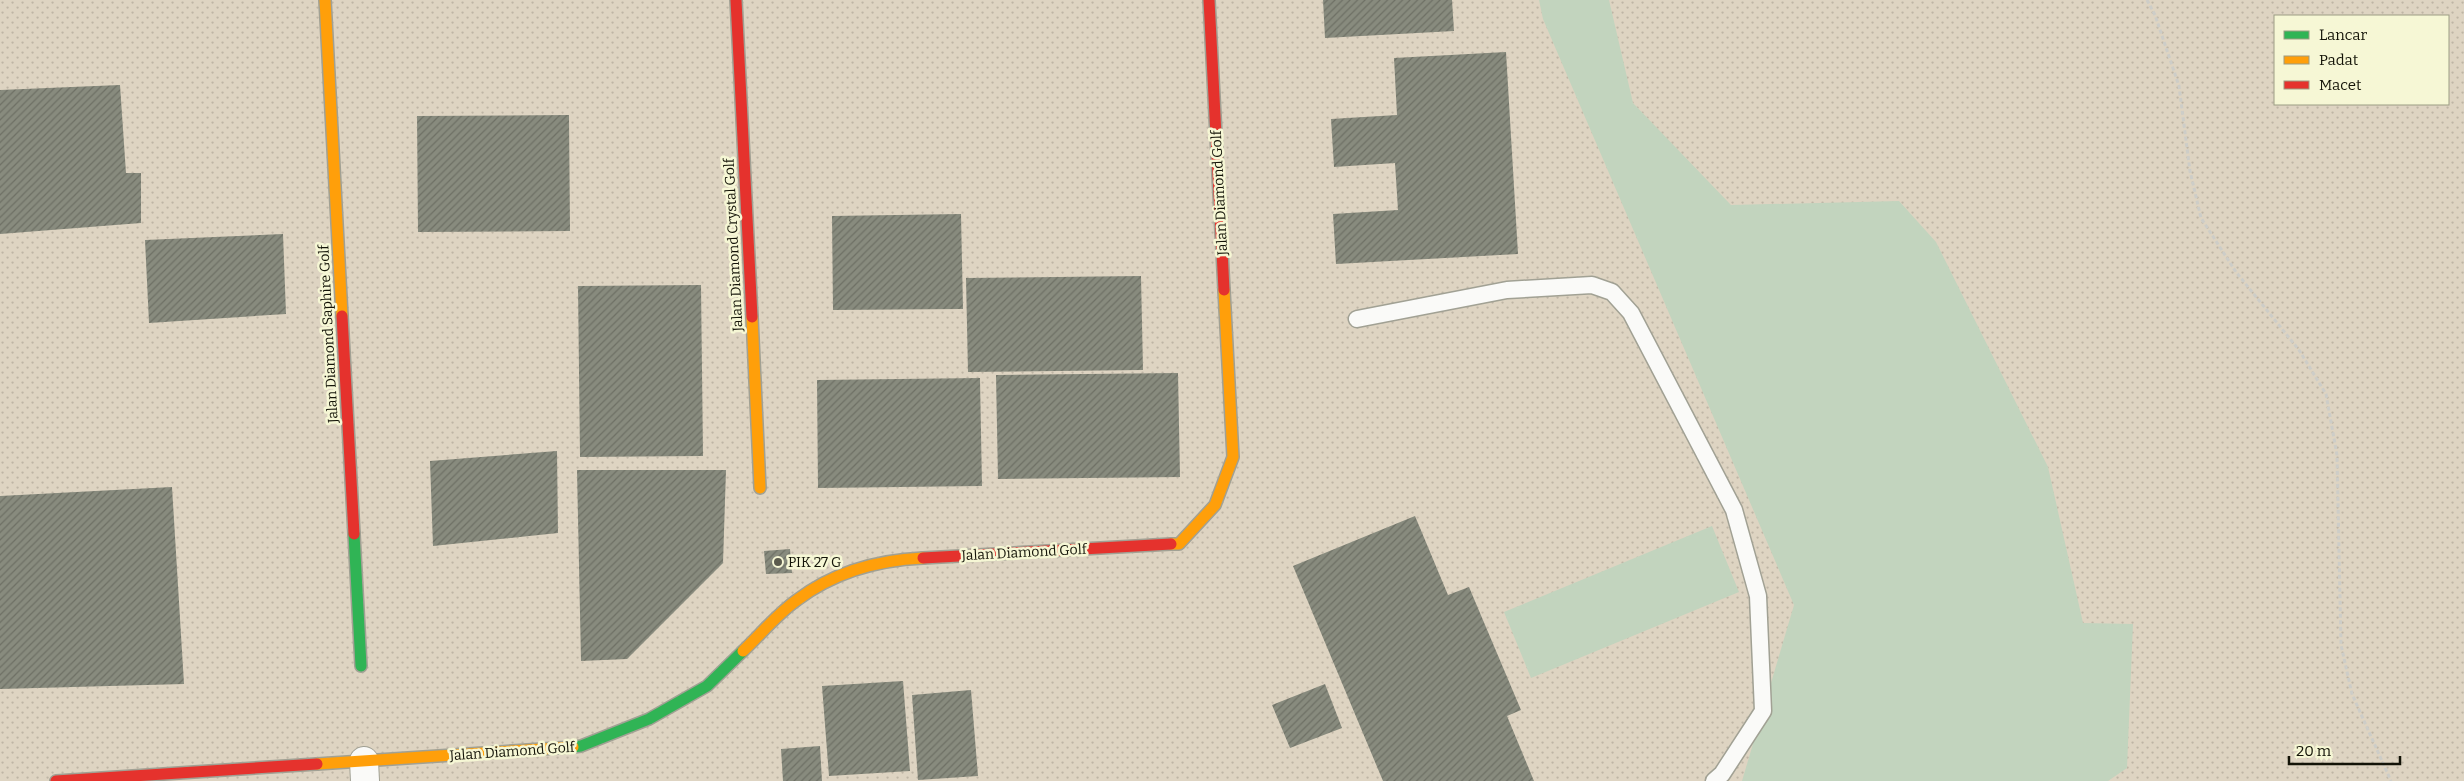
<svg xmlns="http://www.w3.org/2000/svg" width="2464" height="781" font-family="Bitter,serif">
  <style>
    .grass { fill: url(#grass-dots); fill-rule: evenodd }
    .water { fill: #c2d4be }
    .building { fill: url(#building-hatch) }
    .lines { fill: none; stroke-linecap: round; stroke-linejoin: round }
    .lane-casing { stroke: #a1a194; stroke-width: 19 }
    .street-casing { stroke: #a1a194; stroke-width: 30 }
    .fast-casing { stroke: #a1a194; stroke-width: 14 }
    .slow-casing { stroke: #a1a194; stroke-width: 14 }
    .jam-casing { stroke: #a1a194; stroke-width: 14 }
    .path { stroke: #cdcdc8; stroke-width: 3; stroke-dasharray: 4 2.5; stroke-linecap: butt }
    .lane { stroke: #fafaf8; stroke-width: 16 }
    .street { stroke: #fafaf8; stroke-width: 28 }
    .fast { stroke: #30b455; stroke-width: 11 }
    .slow { stroke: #ff9f0a; stroke-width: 11 }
    .jam { stroke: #e5322d; stroke-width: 11 }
    .poi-dot { fill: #5b5b4d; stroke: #f6f7d5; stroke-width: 2 }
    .labels { text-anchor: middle; stroke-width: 5; stroke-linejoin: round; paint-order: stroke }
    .street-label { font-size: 14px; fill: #131307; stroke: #f6f7d5 }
    .poi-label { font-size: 14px; fill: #131307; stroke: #f6f7d5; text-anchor: start }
  </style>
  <defs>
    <pattern id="grass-dots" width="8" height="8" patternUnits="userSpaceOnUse" patternTransform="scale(1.25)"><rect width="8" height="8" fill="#ded4c2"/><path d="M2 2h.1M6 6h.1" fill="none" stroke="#beb5a5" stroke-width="1.8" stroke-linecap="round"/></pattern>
    <pattern id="building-hatch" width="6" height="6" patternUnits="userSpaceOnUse" patternTransform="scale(1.25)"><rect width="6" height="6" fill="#888b7e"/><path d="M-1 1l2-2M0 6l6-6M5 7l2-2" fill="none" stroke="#6e7065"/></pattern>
  </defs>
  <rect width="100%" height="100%" fill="#e1e1d0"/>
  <!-- grass -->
  <path class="grass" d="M0,0h2464v781h-2464zM2275,16h173v88h-173z"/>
  <!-- water -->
  <path class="water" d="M1539,0h70l24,103 98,102 168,-4 37,41 112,225 35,156 50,1 -6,144 -19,13h-366l52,-176 -251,-586z
    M1712,526l27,66 -208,86 -27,-66z"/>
  <!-- building -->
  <path class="building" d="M1323,0h129l2,31 -129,7z
    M1506,52l12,202 -182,10 -3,-50 65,-4 -3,-47 -61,4 -3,-48 66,-4 -3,-57z
    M120,85l6,88h15v50l-141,11v-144z
    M569,115l1,116 -152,1 -1,-116z
    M961,214l2,95 -130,1 -1,-94z
    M283,234l3,80 -137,9 -4,-83z
    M1141,276l2,94 -175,2 -2,-94z
    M701,285l2,171 -123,1 -2,-171z
    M1178,373l2,104 -182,2 -2,-104z
    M980,378l2,108 -164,2 -1,-108z
    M557,451l1,82 -125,13 -3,-85z
    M577,470h149l-3,93 -96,96 -46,2z
    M172,487l12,197 -184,5v-193z
    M1415,516l33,79 21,-8 52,123 -14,6 27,65h-151l-90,-215z
    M790,549l2,24 -26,1 -2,-23z
    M903,681l7,90 -81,5 -7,-90z
    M1325,684l17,44 -52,20 -18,-43z
    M971,690l7,86 -60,4 -6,-85z
    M820,746l2,35h-39l-2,-32z"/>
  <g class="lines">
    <!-- lane casing -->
    <g class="lane-casing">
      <path id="lane" d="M1357,319l150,-29 85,-5 20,7 19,21 103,197 24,86 5,115 -41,63 -8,7"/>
    </g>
    <!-- street casing -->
    <g class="street-casing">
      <path id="street" d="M364,761l1,20"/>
    </g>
    <!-- fast casing -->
    <g class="fast-casing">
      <path id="fast" d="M354,534l7,132
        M573,747l8,-1 68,-27 58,-33 36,-35"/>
    </g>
    <!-- slow casing -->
    <g class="slow-casing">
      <path id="slow" d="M325,0l17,316
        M752,317l8,171
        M1171,544h8l36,-39 18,-48 -9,-167
        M743,651c18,-17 34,-37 54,-51 37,-28 81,-40 126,-42
        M317,764l256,-17"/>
    </g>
    <!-- jam casing -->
    <g class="jam-casing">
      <path id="jam" d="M736,0l16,317
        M1209,0l15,290
        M342,316l12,218
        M923,558l248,-14
        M56,781l261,-17"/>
    </g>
    <!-- path -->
    <path class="path" d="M2147,0l8,15 24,71 11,85 11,47 35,54 63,78 27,44 11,61 4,190 11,49 39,87"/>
    <!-- lane -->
    <use href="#lane" class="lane"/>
    <!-- street -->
    <use href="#street" class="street"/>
    <!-- fast -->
    <use href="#fast" class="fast"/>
    <!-- slow -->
    <use href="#slow" class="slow"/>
    <!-- jam -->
    <use href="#jam" class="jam"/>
  </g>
  <!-- markers -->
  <circle class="poi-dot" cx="778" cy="562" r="5"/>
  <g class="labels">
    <!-- street labels -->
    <g class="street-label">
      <text transform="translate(1219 193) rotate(-93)" y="5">Jalan Diamond Golf</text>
      <text transform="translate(733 245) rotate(-93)" y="5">Jalan Diamond Crystal Golf</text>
      <text transform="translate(328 334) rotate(-93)" y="5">Jalan Diamond Saphire Golf</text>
      <text transform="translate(1024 552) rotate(-3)" y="5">Jalan Diamond Golf</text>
      <text transform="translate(512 751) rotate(-4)" y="5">Jalan Diamond Golf</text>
    </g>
    <!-- poi labels -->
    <g class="poi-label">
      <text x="788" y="567">PIK 27 G</text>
    </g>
  </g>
  <!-- legend -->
  <rect x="2274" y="15" width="175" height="90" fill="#f6f7d5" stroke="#9b9c83"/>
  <rect x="2284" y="31" width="25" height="8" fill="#30b455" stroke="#9b9c83"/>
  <text x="2319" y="40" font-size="15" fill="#131307">Lancar</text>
  <rect x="2284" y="56" width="25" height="8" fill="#ff9f0a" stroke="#9b9c83"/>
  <text x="2319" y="65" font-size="15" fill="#131307">Padat</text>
  <rect x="2284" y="81" width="25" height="8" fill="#e5322d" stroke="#9b9c83"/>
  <text x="2319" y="90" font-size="15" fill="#131307">Macet</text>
  <!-- scale -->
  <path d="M2289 756v8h111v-8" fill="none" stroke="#131307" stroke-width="2.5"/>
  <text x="2296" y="756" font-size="15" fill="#131307" stroke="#f6f7d5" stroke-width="4" paint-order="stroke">20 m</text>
</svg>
